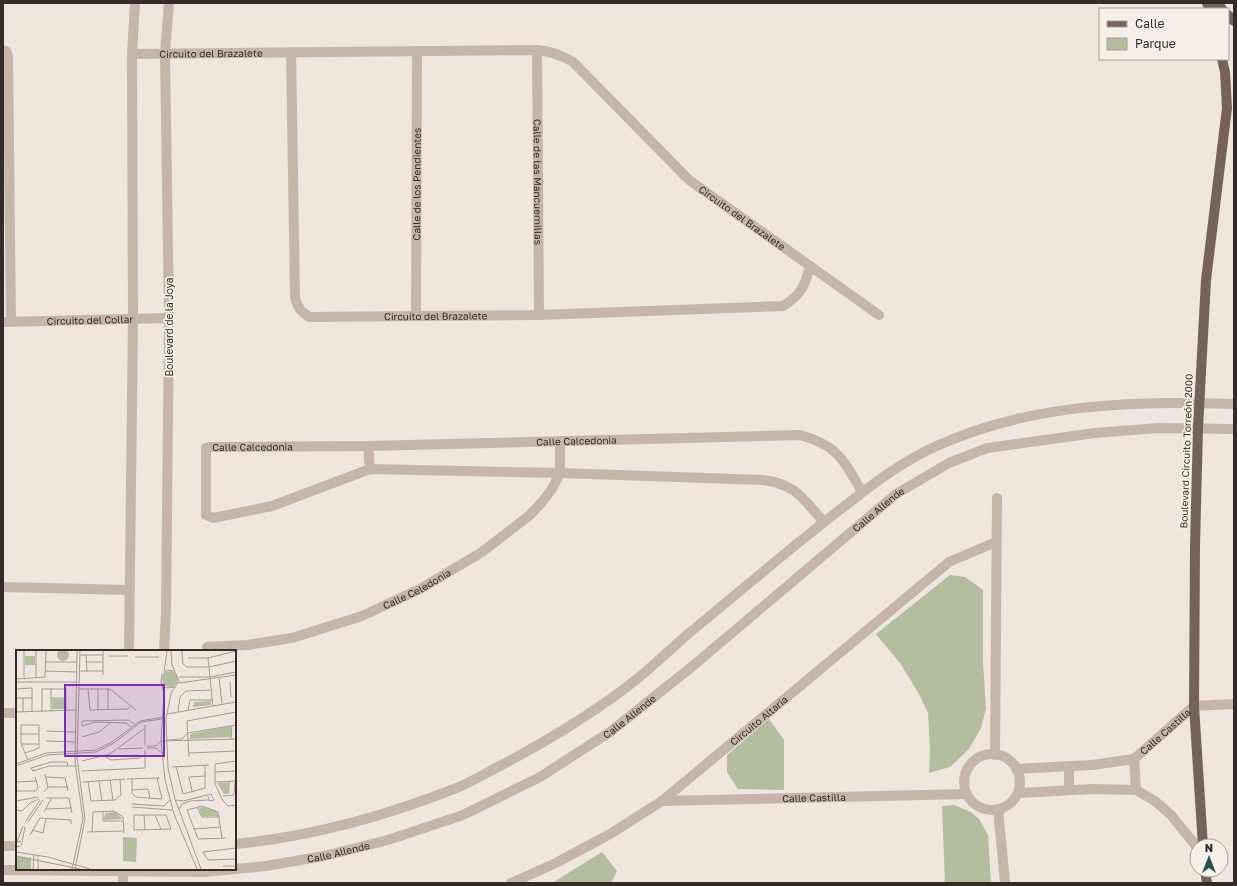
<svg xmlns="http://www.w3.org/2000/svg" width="1237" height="886" font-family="'Golos Text',sans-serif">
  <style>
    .green { fill: #b4bd9e }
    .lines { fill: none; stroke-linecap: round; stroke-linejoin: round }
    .minor { stroke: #c6b6aa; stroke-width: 10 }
    .major { stroke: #75635b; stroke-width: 10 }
    .labels { text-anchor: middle; stroke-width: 3.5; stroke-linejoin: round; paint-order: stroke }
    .street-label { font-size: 10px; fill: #342c29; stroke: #f7f0e9 }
    .inset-road { fill: none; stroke: #a49c95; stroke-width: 1 }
    .view { fill: #7b2cbf; fill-opacity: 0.15; stroke: #7b2cbf; stroke-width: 2 }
    .inset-edge { fill: none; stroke: #342c29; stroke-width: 2 }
  </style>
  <rect width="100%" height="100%" fill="#efe6dd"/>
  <!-- green -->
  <path class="green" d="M950,575l15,2 18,13v72l3,46 -5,20 -12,21 -19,18 -21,6 1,-22 -2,-38 -9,-19 -19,-31 -24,-29z
    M769,719l15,21v50l-46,-1 -11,-17v-17z
    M954,805l17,7 8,7 9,16 3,48h-46l-3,-77z
    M602,852l15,19 -6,12h-59z"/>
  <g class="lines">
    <!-- minor -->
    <g class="minor">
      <path d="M3,50l3,1 2,5 3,266"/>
      <path id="s1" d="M537,50l2,265"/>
      <path id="s2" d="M291,52l4,245c2,10 6,15 14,20l230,-2 244,-9c18,-11 22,-20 27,-40"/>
      <path id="s3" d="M132,54l405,-4c14,1 24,5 36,12l116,118 190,135"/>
      <path id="s4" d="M416,316l1,-265"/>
      <path id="s5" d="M3,322l166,-4"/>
      <path d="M368,446l2,23"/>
      <path id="s6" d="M824,522c-21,-23 -28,-38 -61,-42l-203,-7 -190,-4 -98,37 -59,12 -7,-3v-67l3,-1 159,-1 432,-11c38,10 44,26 62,57"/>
      <path d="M3,587l127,3"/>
      <path id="s7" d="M207,647l40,-2 45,-7 70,-22 58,-27 62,-37 48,-37 12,-13 10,-13 8,-16v-32"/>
      <path d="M129,651l4,-332 -1,-265 3,-51"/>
      <path d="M164,651l2,-38 3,-295 -4,-265 4,-50"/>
      <path d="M3,713h14"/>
      <circle cx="992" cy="782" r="28"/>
      <path d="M995,755l2,-257"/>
      <path d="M1134,759l2,31"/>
      <path d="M1069,766v24"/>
      <path id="s8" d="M1016,769l76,-4 42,-6 60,-53 40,-2"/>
      <path d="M1018,793l76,-4 42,1 19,11 16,14 26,32"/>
      <path id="s9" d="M662,801l305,-7"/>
      <path d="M998,809l7,74"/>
      <path d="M235,844c73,-7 150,-28 219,-55 13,-5 27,-13 40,-20 50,-26 99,-55 143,-90 18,-15 34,-30 51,-45 23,-19 46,-38 70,-58 30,-25 60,-50 92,-74 25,-20 51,-39 80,-53 95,-45 201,-49 304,-45"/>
      <path d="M3,846h14"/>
      <path id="s10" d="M3,870l202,2 61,-6 58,-10 64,-16 75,-25 77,-38 70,-45 84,-67 202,-171 53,-31 38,-15 108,-15 63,-5 76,1"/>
      <path d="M123,883v-14"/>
      <path id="s11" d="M511,883l45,-20 54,-29 52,-33 287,-239 47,-20"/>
    </g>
    <!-- major -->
    <path class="major" d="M1207,3l2,6
      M1217,3l5,6
      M1228,15l6,6
      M1203,846l-9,-140 1,-160 3,-118 8,-148 21,-172 -2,-36 -3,-13
      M1205,870l2,13"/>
  </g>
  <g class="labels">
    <!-- street labels -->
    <g class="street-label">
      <text dy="4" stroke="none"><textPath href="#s3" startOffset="79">Circuito del Brazalete</textPath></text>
      <text dy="4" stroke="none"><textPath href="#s1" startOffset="132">Calle de las Mancuernillas</textPath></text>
      <text dy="4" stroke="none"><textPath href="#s4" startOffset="132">Calle de los Pendientes</textPath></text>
      <text dy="4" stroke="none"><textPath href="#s3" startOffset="674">Circuito del Brazalete</textPath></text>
      <text dy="4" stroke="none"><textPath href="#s2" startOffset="397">Circuito del Brazalete</textPath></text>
      <text dy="4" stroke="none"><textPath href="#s5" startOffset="87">Circuito del Collar</textPath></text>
      <text transform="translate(169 327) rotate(-90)" y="4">Boulevard de la Joya</text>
      <text dy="4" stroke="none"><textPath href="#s6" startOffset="1080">Calle Calcedonia</textPath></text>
      <text dy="4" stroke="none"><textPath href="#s6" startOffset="756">Calle Calcedonia</textPath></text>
      <text transform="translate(1186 451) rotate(-88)" y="4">Boulevard Circuito Torreón 2000</text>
      <text dy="4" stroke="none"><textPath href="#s10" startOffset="985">Calle Allende</textPath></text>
      <text dy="4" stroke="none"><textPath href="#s7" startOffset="220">Calle Celedonia</textPath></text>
      <text dy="4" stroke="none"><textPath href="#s10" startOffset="661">Calle Allende</textPath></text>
      <text dy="4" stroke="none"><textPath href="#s11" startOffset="298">Circuito Altaria</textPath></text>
      <text dy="4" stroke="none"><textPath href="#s8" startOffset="160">Calle Castilla</textPath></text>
      <text dy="4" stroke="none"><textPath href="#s9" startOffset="152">Calle Castilla</textPath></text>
      <text dy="4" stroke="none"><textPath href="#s10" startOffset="337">Calle Allende</textPath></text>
    </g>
  </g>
  <!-- overview -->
  <g transform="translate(16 650)">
    <rect width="220" height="220" fill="#efe6dd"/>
    <path d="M41 5a6 6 0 1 1 12 0a6 6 0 1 1-12 0ZM9,6h10v9h-10zM146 29a8 8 0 1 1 16 0a8 8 0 1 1-16 0ZM36,49h12v10h-12zM195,51v4l-18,2 1,-5zM215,76v11l-41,2v-5zM214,132l-1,12h-5l-7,-11zM186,157l13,3 4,6h-17l-3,-8zM100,162l6,7 -18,1 1,-7zM107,187l14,1 -1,24 -13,-1zM0,207l15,1v11h-15z" fill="#b4bd9e"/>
    <path class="inset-road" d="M87,1v24M155,1l1,14 7,16 -4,6 -9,1 -5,-6 1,-7 5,-5 7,1M166,1l1,13 4,3h22l27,-6M64,5h23M70,5l1,16M93,6h19M119,7h24M172,8h20l28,-7M192,8l5,48M30,12h31M70,12h17M30,21l31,1M64,21h23M148,22l3,-21M8,27v-26M20,27v-26M163,27h31l26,-5M203,28l3,26M0,29l29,-2 1,-26M0,32h61M145,32l3,11 -3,48 4,39 9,34 23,55M214,32l1,15M163,33l57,-8M159,37l-4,6 -5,26 2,49 7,31 26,70M0,39l16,-1v24M35,39v22M62,39h32l26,21M72,39l2,21 38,-1 2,-3M92,39v20M0,48h16M7,48v14M35,48h15M82,60v-21M172,60l2,-10h22M0,62l59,-2M26,62v-23h24v21M162,62l2,-15 6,-6 25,-1M151,64l69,-12M115,77l-5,-4 -31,-1 -13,4v-5l47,-1 5,4M30,81l29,1M4,84h19M66,87l17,-5 11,-9M215,89l1,-14M151,90l15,-1 6,-6 48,-8M30,91l29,1M6,94h17M129,95v-20M131,96h9l5,-5 75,-2M131,98h9l6,5M103,99l24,-1M9,103l14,-5v-23h-18v17l1,4 6,14M173,103l47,-2M88,106l7,4 30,-2M173,107l-2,-36 49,-9M66,111l28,-7 35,-26M220,111l-21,3v20l8,17 5,5 8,-1M0,114l30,-11 50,-3 16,-8 28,-21 23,-4M0,116l31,-11 49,-3 18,-9 27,-21 21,-3M52,116l-1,-4h-16l-20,6 2,3 16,-5h28M160,116l7,28 22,-6v-23M156,117l37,-2M66,121l63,-3v-18M199,122l21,-1M19,127l3,10 -2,4M30,127l19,1 3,13M111,129l33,-1M116,129v14l4,4 26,2 -5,-21M94,130l3,20M72,131l3,20 24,-1 6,-5 -1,-15M83,131l3,20M0,132l21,-1M67,132l42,-3M199,132l20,-1M32,137h20M116,140l16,-1 2,10M0,141h20M176,141l-3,-14 16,-1M28,142l4,-5 -3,-13M207,146l11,-1 1,-14M30,148h23l3,15M160,150l7,1 28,-7 3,6 -5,1 -1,-5M0,151l22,-4M116,154l32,2 6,-6M116,157l40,3M181,157l5,10h18M30,159l25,-1M163,159l3,-5 8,-3 18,-1M0,160l6,1 8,-8 9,-4M28,162l7,-13M87,162v9h20M118,165h32l5,14 -37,1zM128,165l1,15M139,165l6,14M10,171l14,-21M12,172l15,-22M178,179l27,-2M16,180l11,3 3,-14M71,182l36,-1M76,182l1,-20 21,-1 9,6 1,16M14,185l10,-17 31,2v4M206,188l-4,-26 -16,-6 -15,4 11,29 28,-1M1,192l6,-16M6,192l3,-15M0,193l4,-2 2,3 -3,3 -3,-1M220,198l-33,4 5,8 28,-1M0,202l32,5 42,12M22,205v14M0,206l64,13M207,216h13M17,219l1,-14M56,219l11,-50 -8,-57 2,-111M59,219l10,-50 -8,-62 3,-106"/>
    <path class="view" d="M49,35h99v71h-99z"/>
    <rect width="220" height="220" class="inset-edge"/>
  </g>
  <!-- border -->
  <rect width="1237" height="886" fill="none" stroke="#342c29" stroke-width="8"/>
  <!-- legend -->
  <rect x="1099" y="8" width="130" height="52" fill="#f7f0e9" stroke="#a9a29c"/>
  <rect x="1107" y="21" width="20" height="6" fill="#75635b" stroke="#a9a29c"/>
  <text x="1135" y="28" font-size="12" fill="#342c29">Calle</text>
  <rect x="1107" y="38" width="20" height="12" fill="#b4bd9e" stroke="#a9a29c"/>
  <text x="1135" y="48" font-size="12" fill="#342c29">Parque</text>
  <!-- north arrow -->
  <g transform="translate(1209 858)"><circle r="19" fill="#f7f0e9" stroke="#a9a29c"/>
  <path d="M0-3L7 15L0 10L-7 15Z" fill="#235051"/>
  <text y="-6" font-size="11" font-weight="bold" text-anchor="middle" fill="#342c29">N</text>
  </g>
</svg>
